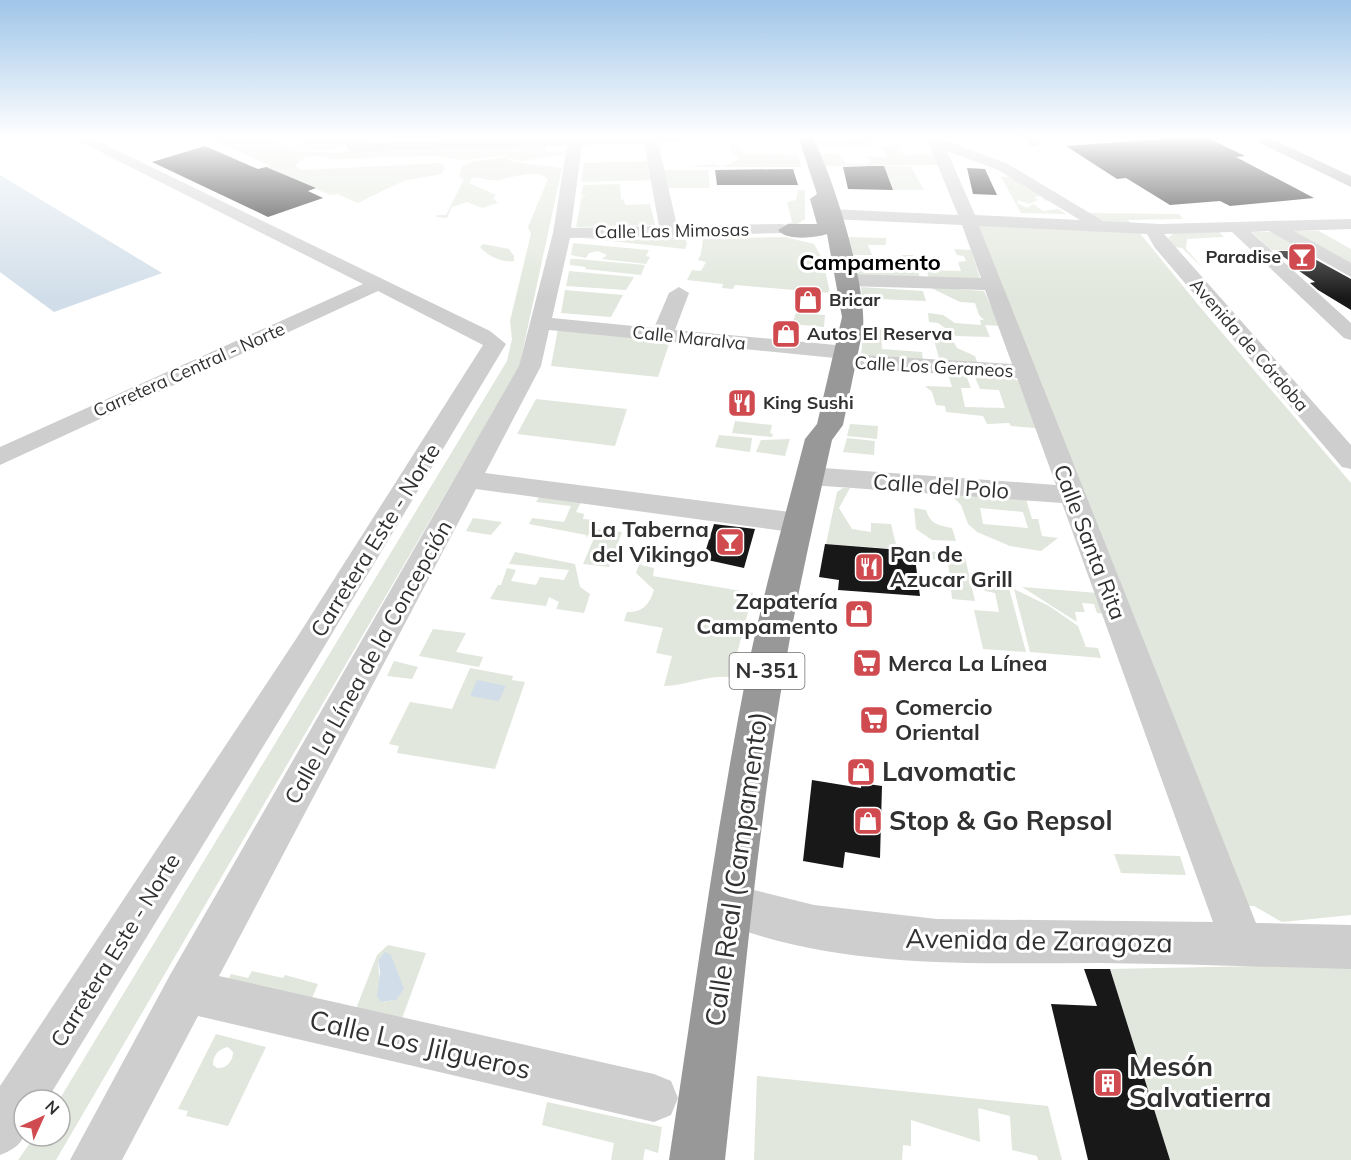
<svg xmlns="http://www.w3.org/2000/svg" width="1351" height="1160" font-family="Mulish,sans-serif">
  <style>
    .green { fill: #e1e7dc; fill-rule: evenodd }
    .water { fill: #d1dee9 }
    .building { fill: #181818 }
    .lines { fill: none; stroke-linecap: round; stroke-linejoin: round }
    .minor { fill: #cecece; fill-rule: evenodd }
    .major { fill: #a9a9a9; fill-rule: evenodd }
    .highway { fill: #989898; fill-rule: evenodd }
    .labels { text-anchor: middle; stroke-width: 6; stroke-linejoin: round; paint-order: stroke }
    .far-street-label { font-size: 18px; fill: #313131; stroke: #fff }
    .far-poi-label { font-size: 18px; font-weight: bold; fill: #313131; stroke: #fff; text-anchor: start }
    .shield { fill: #fff; stroke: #6f6f6f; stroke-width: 1.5 }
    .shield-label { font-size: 21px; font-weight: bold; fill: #313131 }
    .far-quarter-label { font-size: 22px; font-weight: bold; fill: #000; stroke: #fff }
    .street-label { font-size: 22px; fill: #313131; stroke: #fff }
    .poi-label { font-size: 22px; font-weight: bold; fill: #313131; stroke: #fff; text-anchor: start }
    .near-poi-label { font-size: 27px; font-weight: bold; fill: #313131; stroke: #fff; text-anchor: start }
    .near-street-label { font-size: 27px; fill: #313131; stroke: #fff }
  </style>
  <rect width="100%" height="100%" fill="#fff"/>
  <!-- green -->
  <path class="green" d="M202,136h62l38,15 37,2 2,-2 217,-7 -12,3v5l15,-1 5,3 -45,7 -22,-5 -36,4 -28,-4 -101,3 -20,-3 -10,2 -9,8 8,4 137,-7 5,3 -3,8 -39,7 -45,22 -21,-9 -7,1 -64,-28 3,-2z
    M307,136h52c-18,14 -41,19 -64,10z
    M860,136h11l6,7h-6l2,3 -56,1 -2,-6 34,-1z
    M891,141l12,1 -5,6 6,7 32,-1 4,11 -116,1 -2,-12h16l7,9 20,1 6,-2 -5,-6 21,1 -7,-11h9z
    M729,144h11l5,10 53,1 3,12h-115l29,-3 7,3 16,-7 1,-3 -7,-3z
    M506,158l7,4 49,6 -43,200 -463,792h-38l17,-24h25l-1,-36 448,-739 5,-22 -2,-18 21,-87 -3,-7 20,-48c-12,-12 -37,0 -51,1 -9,1 -16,-3 -25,-2l-3,5 27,12 -3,3 5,5 -16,5 -15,-6 -15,5 -5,11 -11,-1 1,-2h9l18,-36 -5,-2 3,-11 11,-5z
    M655,161l4,19 -78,2 3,-19z
    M884,166l27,1 13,23h-31z
    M663,170h45l2,18h-43z
    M1001,177h14l37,23 -6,1 -6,-5 -6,1 4,3 -9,4 -11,-4 -1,3 10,5 6,-4 10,7 15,-2 8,5 -45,-1z
    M620,184l1,15 3,1 1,5 25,-1 5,21 -79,2 6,-31 8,-1h-9l2,-10z
    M798,190h7v29l-9,6 -14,1 10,-4 -5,-20 9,-2z
    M1086,213l93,1 4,5 -55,1 4,4c-16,0 -31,-2 -46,-11z
    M967,220l167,6 66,81 151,176v432l-69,7 -28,-16 -26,-1z
    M1289,231h30l32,18v18z
    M1219,232l5,5 -37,2 -1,10 18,20 -22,-21 -8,-1 -6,-9 6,-5z
    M1252,232h27l33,19 -41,-1z
    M683,235l4,8 -2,6 -111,-12 46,-1 1,4 35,-1v-3z
    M785,237l29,7 9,16 7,33 -95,-8 -2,4 -11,-1 1,-4 -36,-4 5,-10 9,1 5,-9 -8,-2 3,-6 2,-15z
    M846,237l40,1v7h-18l4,10h-20z
    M573,243l76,7 -3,6 4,1 -4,7 -44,-5 5,-4 -9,-4 -9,2 -3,5 -15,-3z
    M483,244l26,5 5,7v5c-11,2 -27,-5 -34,-14z
    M954,249l17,1 9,28h-51l-3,-8 35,1 -3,-9 8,-1 -2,-5 -7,-1z
    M902,255h11l7,23 -62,-2 -2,-8 49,2z
    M570,259h8l67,6 -4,10 -56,-6 1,-2 -16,-2z
    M569,271l65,6 -8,13 -60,-4z
    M861,287l62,4 3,10 -48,-2 -1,8 -14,-1z
    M929,287l55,4 16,35 -15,-1 5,12 -34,-1 -18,-13 -9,-1 -1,-9 15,2 12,8 26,2 -1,-5h4l-5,-5 -4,-12 -15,-1z
    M565,290l58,5 -12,22 -50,-4z
    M796,313l29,2 -1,12 -32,-3z
    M864,328l22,2 -5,2 1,17 40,3 1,10 -62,-7z
    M558,329l112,12 -12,36 -107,-11z
    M931,329c14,1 20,7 26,19l18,8 3,9 -38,-3z
    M948,374l18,1 5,13h-10l4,19 40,1 -6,-18 -19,-1 -6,-14 34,1 10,5 18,47 -25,-2 -2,-3 -22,1 -4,-8 -37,-4 -1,-6 -9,-1 -4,-13 -7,-6 27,1z
    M536,399l91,10 -12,37 -98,-12z
    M735,421l37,4 -2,8 3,1 -1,3 -40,-4z
    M850,424l28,2 -1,13 -30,-3z
    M719,435l33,3 -2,14 -35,-5z
    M847,438l28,3 -1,14 -31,-3z
    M790,439l-5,17 -29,-4 5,-12z
    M843,488h7l-11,20 13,21 19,3v-9l20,1 6,25 -71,-5 11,-52z
    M951,495l75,4 6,20h6l4,17 16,2 -17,13 -31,-5 -33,-14 -9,-8 -7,-19zM980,508l43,4 5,16 -45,-4z
    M539,497l42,5 -5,10 8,2 -1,5 11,1 1,5 -9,13v-3l-57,-11 3,-6 32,4 7,-16 -35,-4z
    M914,508l12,2c5,15 12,15 26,18l4,13 -24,-1 -16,-11z
    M473,518l29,4 -11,13 -25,-4z
    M598,529l24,3 -13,35 -26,-3z
    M915,551l49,2 11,48 -23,-2 -4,-37 -33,-6z
    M515,552l60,12 5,23 10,7 -6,19 -28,-4 3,-7 -10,-5 -3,9 -56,-7 8,-14h3l6,-17 9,2 -5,11 25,4 4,-8 24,3 5,-10 -60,-6z
    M642,556l2,1 -3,8 13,3 -1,8 100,17 -19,72v13c-24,-5 -46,8 -70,8l8,-30 -16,-3 7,-25 -39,-7 3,-9c16,0 22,-7 27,-22l-18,-17z
    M983,586l26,2 17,64 -43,-3 -9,-39 25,2 -4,-19 -10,-2z
    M1022,587l76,6 9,21 -10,-1 -3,-9 -12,-1 3,9h-10l2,10z
    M1014,589l35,17 29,20 8,21 12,1 3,10 -71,-6z
    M433,629l33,4 -10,19 27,5 -4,10 -60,-11z
    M394,661l24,6 -6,12 -25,-3z
    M470,668l43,8 -1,4 13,2 -30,87 -98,-16 2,-7 -10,-2 21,-42 42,7z
    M1114,854l66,2 6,19 -65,-2z
    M388,945l38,8 -26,71 -46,-10 23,-59zM385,953c14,20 16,22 11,47l-15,2 -3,-42z
    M1351,964v196h-181l-60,-191z
    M252,971l31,7 2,-3 33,9 -8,19 -84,-19 5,-10 17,4z
    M216,1034l50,13 -38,79 -42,-10 2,-5 -10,-2zM228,1047l5,5c0,9 -6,17 -16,16l-4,-3c0,-10 5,-16 15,-18z
    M757,1076l291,30 14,54h-24l-1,-4 -25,-6 -2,-34 -32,-8 2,34 -69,-22v26l-8,-1 -1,15h-148z
    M547,1102l115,25 -4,26 -13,-4 -2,11h-32l3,-17 -72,-18z"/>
  <!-- water -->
  <path class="water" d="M0,175l162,98 -108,39 -54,-40z
    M477,680l29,6 -7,15 -29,-5z
    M385,952l6,3 13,34 -8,11 -15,2 -4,-6 3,-24 -2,-12z"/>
  <!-- building -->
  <path class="building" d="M1204,136l41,20 -9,1 78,41 -84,8 -10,-5 -50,4 -44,-27 -9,1 -51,-33z
    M205,146l53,23 8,-2 50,21 -8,3 15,7 -55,19 -116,-55z
    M871,166h13l9,24 -45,-1 -5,-22z
    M967,168l18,1 12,26 -24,-1z
    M793,169l5,16h-81l-2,-15z
    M1275,251h25l51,28v31l-33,-20 -8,-7 5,-1 -23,-16h5z
    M714,524l41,5 -11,39 -41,-9z
    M825,544l89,7 6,45 -82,-6 1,-10 -20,-3z
    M812,780l49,8v-5l21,3 -2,72 -35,-6 -2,16 -40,-7z
    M1084,969h26l60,191h-82l-37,-156 46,2z"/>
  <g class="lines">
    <!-- minor -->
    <path class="minor" d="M69,136h18l403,195 16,13 -188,313 -271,443h-23c0,31 8,42 -24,55v-69l296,-447 187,-294 -105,-54 -378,174v-18l363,-163z
      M353,136h15l-7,7 238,-7h128l-7,4 -62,2 19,84 104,-2 6,1 3,4 -3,4 -217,5 -18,80 102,10 15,-35 10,-6 10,6 -14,37 161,15 8,2 3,5 -2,2 167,10 -27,-74 -138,-4 -10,-6 10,-6 134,4 -19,-53 -132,-6 -8,-5 8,-5 128,6 -29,-71 -7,-3v-5h12l74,28 95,57 57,3 191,-5v10l-57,2 57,32v14l-82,-46 -18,1 100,91v17l-7,-2 -112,-106 -68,2 187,211v24l-9,-2 -187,-219 -8,-14 -168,-8 277,697 95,2v44c-83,-2 -167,-5 -250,-6 -128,0 -265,7 -386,-43l-6,-15 6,-15 15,-6 84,21 123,14 276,3 -151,-419 -252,-18 -9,-3 -4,-6 4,-6 9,-3 246,18 -39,-107 -173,-10 -8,-2 -3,-5 2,-3 -286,-28 -8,36 -56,107 313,40 10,3 4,7 -4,7 -10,3 -322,-44 -257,487 435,98 17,7 7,17 -7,17 -17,7 -456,-106 -76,144h-52l100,-185 349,-609 34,-133 14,-88 -214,7 -7,-4v-5zM644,143l15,83 -88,2 11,-83zM947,151l51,19 82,50 -105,-5z
      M1022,136h14l6,7 -7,4 -5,-1z"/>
    <!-- major -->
    <path class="major" d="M1246,136h20l85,40v11z"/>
    <!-- highway -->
    <path class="highway" d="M798,136h14c21,39 55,150 51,193l-20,96 -11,15c-17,77 -35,154 -48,232 -27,162 -41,325 -59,488h-56c25,-163 46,-326 78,-488 16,-79 38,-155 58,-233l12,-15 25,-107 -15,-83c-12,4 -41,7 -49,-4l10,-6h29l-7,-25 7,-5z"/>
  </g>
  <!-- sky -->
  <linearGradient id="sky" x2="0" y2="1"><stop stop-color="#9fc5e8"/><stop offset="0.46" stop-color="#fff"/><stop offset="1" stop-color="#fff" stop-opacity="0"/></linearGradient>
  <rect width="1351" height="298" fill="url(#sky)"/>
  <!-- icons -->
  <defs>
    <g id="bar-square" transform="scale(1.5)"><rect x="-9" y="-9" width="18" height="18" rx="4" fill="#d04b4f" stroke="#fff"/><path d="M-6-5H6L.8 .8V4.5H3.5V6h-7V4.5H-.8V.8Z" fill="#fff"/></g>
    <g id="shop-square" transform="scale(1.5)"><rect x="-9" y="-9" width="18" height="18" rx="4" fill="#d04b4f" stroke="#fff"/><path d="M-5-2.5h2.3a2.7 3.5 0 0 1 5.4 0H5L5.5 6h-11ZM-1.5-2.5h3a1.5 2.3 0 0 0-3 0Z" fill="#fff"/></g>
    <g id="restaurant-square" transform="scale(1.5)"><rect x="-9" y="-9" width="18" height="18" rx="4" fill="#d04b4f" stroke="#fff"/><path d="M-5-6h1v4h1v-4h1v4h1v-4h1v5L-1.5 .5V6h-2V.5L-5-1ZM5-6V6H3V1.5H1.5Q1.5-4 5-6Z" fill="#fff"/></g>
    <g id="supermarket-square" transform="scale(1.5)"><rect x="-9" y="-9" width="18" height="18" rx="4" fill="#d04b4f" stroke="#fff"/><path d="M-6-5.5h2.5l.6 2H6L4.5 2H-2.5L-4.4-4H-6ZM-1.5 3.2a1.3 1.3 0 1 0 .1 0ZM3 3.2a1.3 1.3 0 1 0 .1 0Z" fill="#fff"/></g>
    <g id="building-square" transform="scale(1.5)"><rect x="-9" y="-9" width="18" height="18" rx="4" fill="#d04b4f" stroke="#fff"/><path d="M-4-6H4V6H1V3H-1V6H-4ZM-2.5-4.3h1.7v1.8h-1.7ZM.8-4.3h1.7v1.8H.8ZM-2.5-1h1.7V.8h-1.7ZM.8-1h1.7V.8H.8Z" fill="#fff"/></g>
  </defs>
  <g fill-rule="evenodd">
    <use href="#bar-square" x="1302" y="257"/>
    <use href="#shop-square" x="808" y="300"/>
    <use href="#shop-square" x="786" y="334"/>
    <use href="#restaurant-square" x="742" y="403"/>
    <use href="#bar-square" x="730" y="542"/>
    <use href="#restaurant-square" x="869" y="567"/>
    <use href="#shop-square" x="859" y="614"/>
    <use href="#supermarket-square" x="867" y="663"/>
    <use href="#supermarket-square" x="874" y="720"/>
    <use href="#shop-square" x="861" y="772"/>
    <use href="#shop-square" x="868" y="821"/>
    <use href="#building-square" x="1108" y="1083"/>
  </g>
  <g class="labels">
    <!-- far-street labels -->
    <g class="far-street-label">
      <text transform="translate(672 231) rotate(-1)" y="6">Calle Las Mimosas</text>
      <text transform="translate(689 338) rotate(6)" y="6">Calle Maralva</text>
      <text transform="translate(1249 345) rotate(49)" y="6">Avenida de Córdoba</text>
      <text transform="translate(934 367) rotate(3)" y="6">Calle Los Geraneos</text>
      <text transform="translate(189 370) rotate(-24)" y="6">Carretera Central - Norte</text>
    </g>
    <!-- far-poi labels -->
    <g class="far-poi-label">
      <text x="1281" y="263" text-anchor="end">Paradise</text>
      <text x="829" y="306">Bricar</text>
      <text x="807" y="340">Autos El Reserva</text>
      <text x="763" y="409">King Sushi</text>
    </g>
    <!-- shield labels -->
    <rect class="shield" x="729.5" y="653" width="75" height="36" rx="4.5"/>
    <g class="shield-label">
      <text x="767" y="678">N-351</text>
    </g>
    <!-- far-quarter labels -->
    <g class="far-quarter-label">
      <text x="870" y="270">Campamento</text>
    </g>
    <!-- street labels -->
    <g class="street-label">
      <text transform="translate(941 486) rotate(4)" y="8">Calle del Polo</text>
      <text transform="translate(375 540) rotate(-58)" y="8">Carretera Este - Norte</text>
      <text transform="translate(1090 542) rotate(69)" y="8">Calle Santa Rita</text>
      <text transform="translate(368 662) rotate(-61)" y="8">Calle La Línea de la Concepción</text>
      <text transform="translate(115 950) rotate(-58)" y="8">Carretera Este - Norte</text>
    </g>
    <!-- poi labels -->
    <g class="poi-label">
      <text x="709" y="537" text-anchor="end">La Taberna<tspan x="709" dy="25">del Vikingo</tspan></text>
      <text x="890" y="562">Pan de<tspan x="890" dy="25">Azucar Grill</tspan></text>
      <text x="838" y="609" text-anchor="end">Zapatería<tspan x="838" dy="25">Campamento</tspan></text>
      <text x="888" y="671">Merca La Línea</text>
      <text x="895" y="715">Comercio<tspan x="895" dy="25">Oriental</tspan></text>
    </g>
    <!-- near-poi labels -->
    <g class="near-poi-label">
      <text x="882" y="781">Lavomatic</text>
      <text x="889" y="830">Stop &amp; Go Repsol</text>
      <text x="1129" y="1076">Mesón<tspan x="1129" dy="31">Salvatierra</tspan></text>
    </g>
    <!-- near-street labels -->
    <g class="near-street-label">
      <text transform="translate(737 869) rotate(-82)" y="9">Calle Real (Campamento)</text>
      <text transform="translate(1039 941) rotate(1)" y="9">Avenida de Zaragoza</text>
      <text transform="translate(420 1045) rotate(13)" y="9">Calle Los Jilgueros</text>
    </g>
  </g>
  <!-- north arrow -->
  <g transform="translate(42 1118) rotate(45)"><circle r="28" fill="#ffffff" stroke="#adadad" stroke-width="1.5"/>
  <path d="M0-4.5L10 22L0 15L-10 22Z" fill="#d04b4f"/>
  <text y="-9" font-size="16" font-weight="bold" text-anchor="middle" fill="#313131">N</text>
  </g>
</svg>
